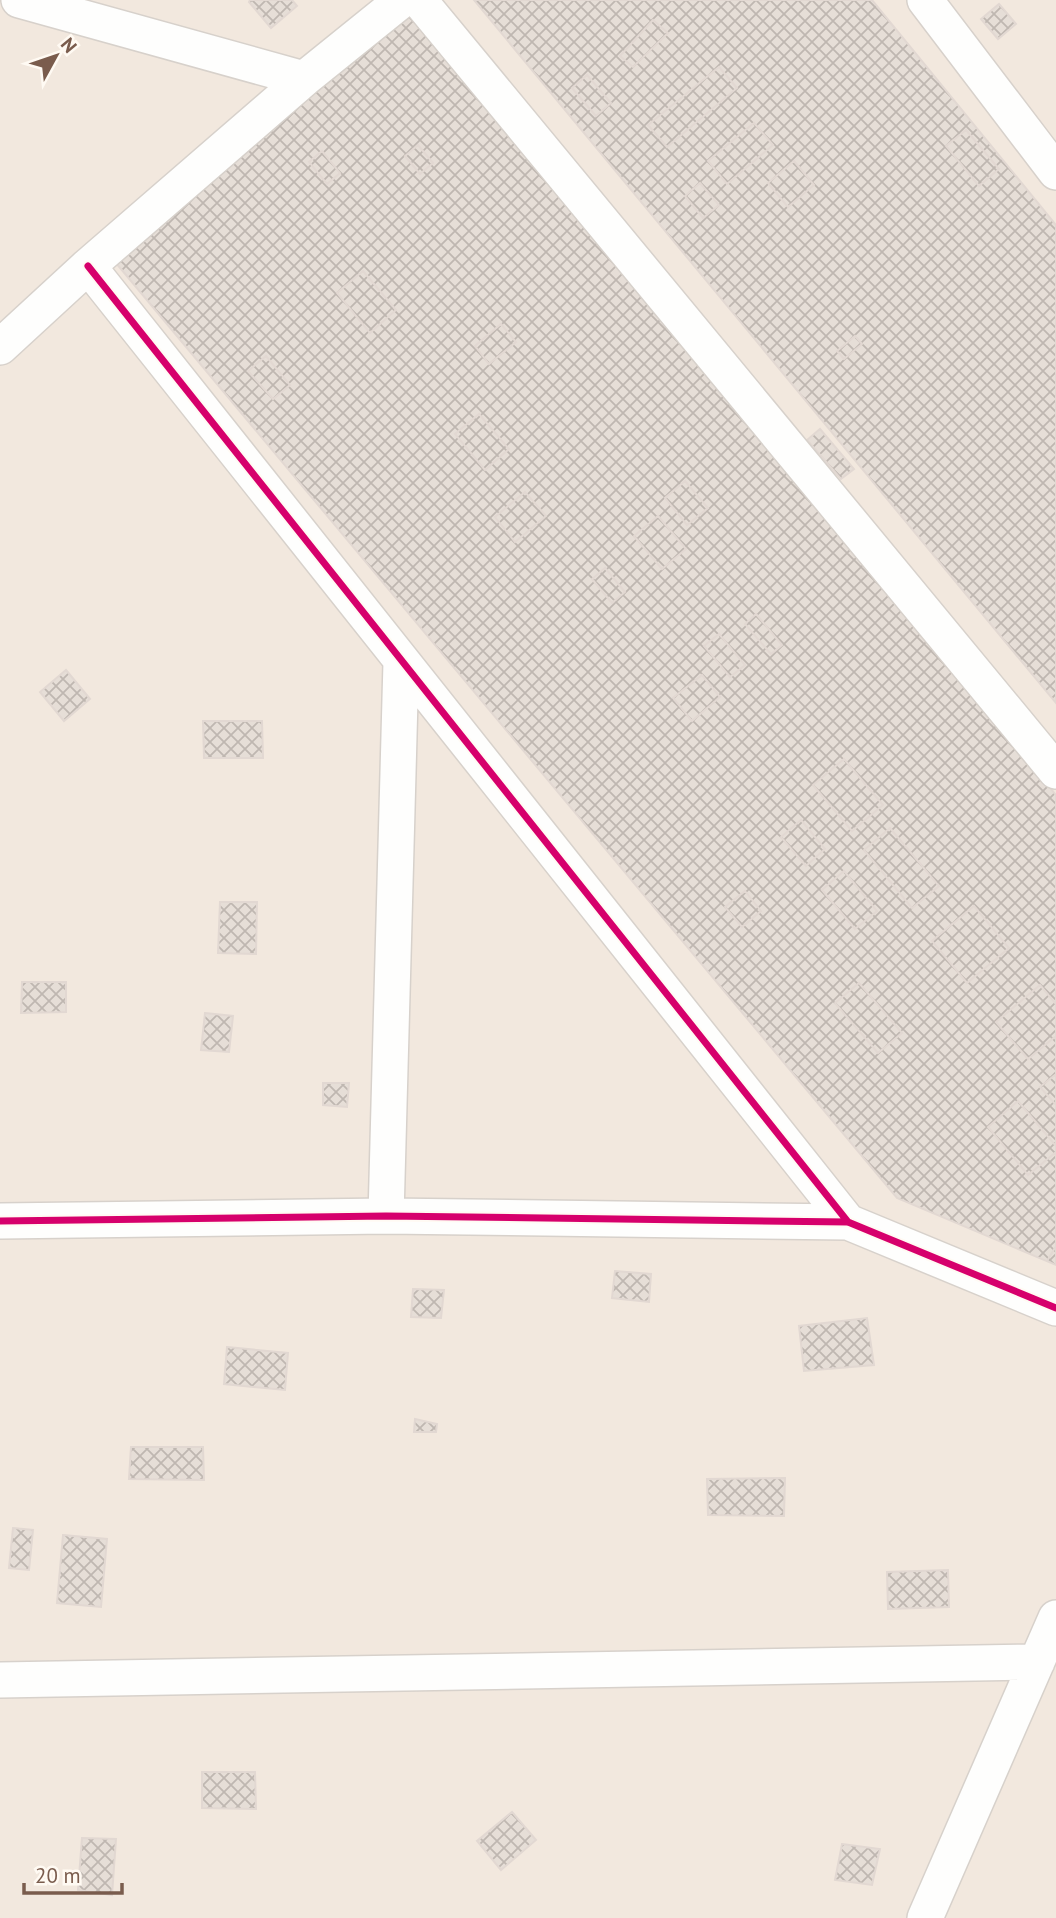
<svg xmlns="http://www.w3.org/2000/svg" width="1056" height="1918" font-family="'PT Sans',sans-serif">
  <style>
    .residential { fill: #f2e8de }
    .building { fill: url(#building-cross-hatch); stroke: #e2d8d2; stroke-width: 2 }
    .lines { fill: none; stroke-linecap: round; stroke-linejoin: round }
    .minor-casing { stroke: #d7d1cb; stroke-width: 38 }
    .minor { stroke: #fefefd; stroke-width: 35 }
    .cycleway-casing { stroke: #fffaf3; stroke-width: 11 }
    .cycleway { stroke: #d6006c; stroke-width: 7 }
  </style>
  <defs>
    <pattern id="building-cross-hatch" width="8" height="8" patternUnits="userSpaceOnUse" patternTransform="scale(1.75)"><rect width="8" height="8" fill="#e6ded7"/><path d="M0 0l8 8M0 8l8-8" fill="none" stroke="#bfb7b1"/></pattern>
  </defs>
  <rect width="100%" height="100%" fill="#f9f5f0"/>
  <!-- residential -->
  <path class="residential" d="M0,0h1056v1918h-1056z"/>
  <!-- building -->
  <path class="building" d="M250,0h42l5,6 -26,22 -22,-26z
    M474,0h398l184,225v478z
    M999,4l17,20 -18,15 -17,-20z
    M412,7l644,788v470l-159,-67 -781,-935z
    M653,20l15,13 -35,34 -13,-11z
    M719,67l18,21 -70,59 -19,-22z
    M587,75l24,28 -15,13 -24,-28z
    M754,123l19,22 -46,39 -19,-23z
    M966,130l33,39 -20,17 -33,-40z
    M418,145l15,18 -13,11 -15,-18z
    M322,151l18,22 -13,11 -18,-22z
    M794,161l20,24 -26,22 -20,-24z
    M700,183l19,22 -16,13 -18,-22z
    M363,271l33,39 -26,23 -33,-40z
    M501,324l15,18 -27,22 -14,-18z
    M855,336l7,8 -18,15 -7,-8z
    M266,356l24,29 -17,14 -25,-28z
    M479,414l30,35 -24,21 -30,-36z
    M820,429l34,40 -13,10 -34,-39z
    M685,481l23,27 -21,17 -22,-27z
    M525,492l21,24 -31,26 -20,-25z
    M658,516l28,33 -24,20 -28,-33z
    M605,568l20,24 -13,11 -20,-24z
    M756,614l26,31 -11,9 -26,-30z
    M719,634l26,31 -15,12 -26,-31z
    M66,670l24,29 -26,22 -24,-29z
    M702,675l18,22 -28,24 -19,-23z
    M203,721h59l1,37h-59z
    M844,759l39,46 -31,26 -39,-46z
    M801,820l24,29 -19,17 -25,-29z
    M890,828l49,58 -27,22 -48,-58z
    M844,871l33,40 -22,18 -33,-39z
    M745,891l16,20 -19,16 -17,-20z
    M220,902h37l-1,52 -38,-1z
    M974,906l35,42 -42,35 -35,-42z
    M22,982h44v30l-45,1z
    M859,983l43,50 -24,20 -43,-50z
    M1040,985l16,19v32l-28,23 -32,-37z
    M205,1013l28,3 -4,36 -28,-2z
    M1056,1074v31l-16,-18z
    M323,1083h26l-2,24 -24,-2z
    M1018,1101l38,45v6l-28,23 -40,-48z
    M1056,1246v19l-9,-4z
    M615,1271l36,3 -2,28 -37,-4z
    M413,1289l31,1 -3,28 -30,-1z
    M867,1318l7,47 -70,6 -5,-45z
    M227,1347l61,6 -3,37 -61,-6z
    M415,1419l22,5 -1,8h-22z
    M131,1447h72l1,33 -75,-1z
    M785,1478l-1,38 -76,-1 -1,-36z
    M13,1528l20,2 -4,40 -20,-2z
    M63,1535l44,4 -6,68 -44,-4z
    M948,1570l1,37 -61,2 -1,-37z
    M202,1772h53l1,37 -54,-1z
    M512,1812l24,28 -35,30 -24,-29z
    M82,1838l34,1 -4,56 -34,-5z
    M842,1844l38,5 -8,36 -37,-5z"/>
  <g class="lines">
    <!-- minor casing -->
    <g class="minor-casing">
      <path id="minor" d="M19,0l285,79
        M419,0l637,771
        M925,0l131,172
        M88,266l760,956
        M0,347l88,-81 216,-187 98,-79
        M386,1216l15,-554
        M0,1221l386,-5 462,6 208,86
        M0,1680l1037,-18
        M925,1918l131,-300"/>
    </g>
    <!-- minor -->
    <use href="#minor" class="minor"/>
    <!-- cycleway casing -->
    <g class="cycleway-casing">
      <path id="cycleway" d="M88,266l760,956
        M0,1221l386,-5 462,6 208,86"/>
    </g>
    <!-- cycleway -->
    <use href="#cycleway" class="cycleway"/>
  </g>
  <!-- north arrow -->
  <g transform="translate(56 56) rotate(50)" stroke="#fffaf3" stroke-width="5" paint-order="stroke">
  <path d="M0-5L12 26L0 18L-12 26Z" fill="#7a5c4d"/>
  <text y="-10" font-size="19" font-weight="bold" text-anchor="middle" fill="#7a5c4d">N</text>
  </g>
  <!-- scale -->
  <path d="M24 1883v10h98v-10" fill="none" stroke="#7a5c4d" stroke-width="3.5"/>
  <text x="35" y="1883" font-size="21" fill="#7a5c4d" stroke="#fffaf3" stroke-width="5" paint-order="stroke">20 m</text>
</svg>
